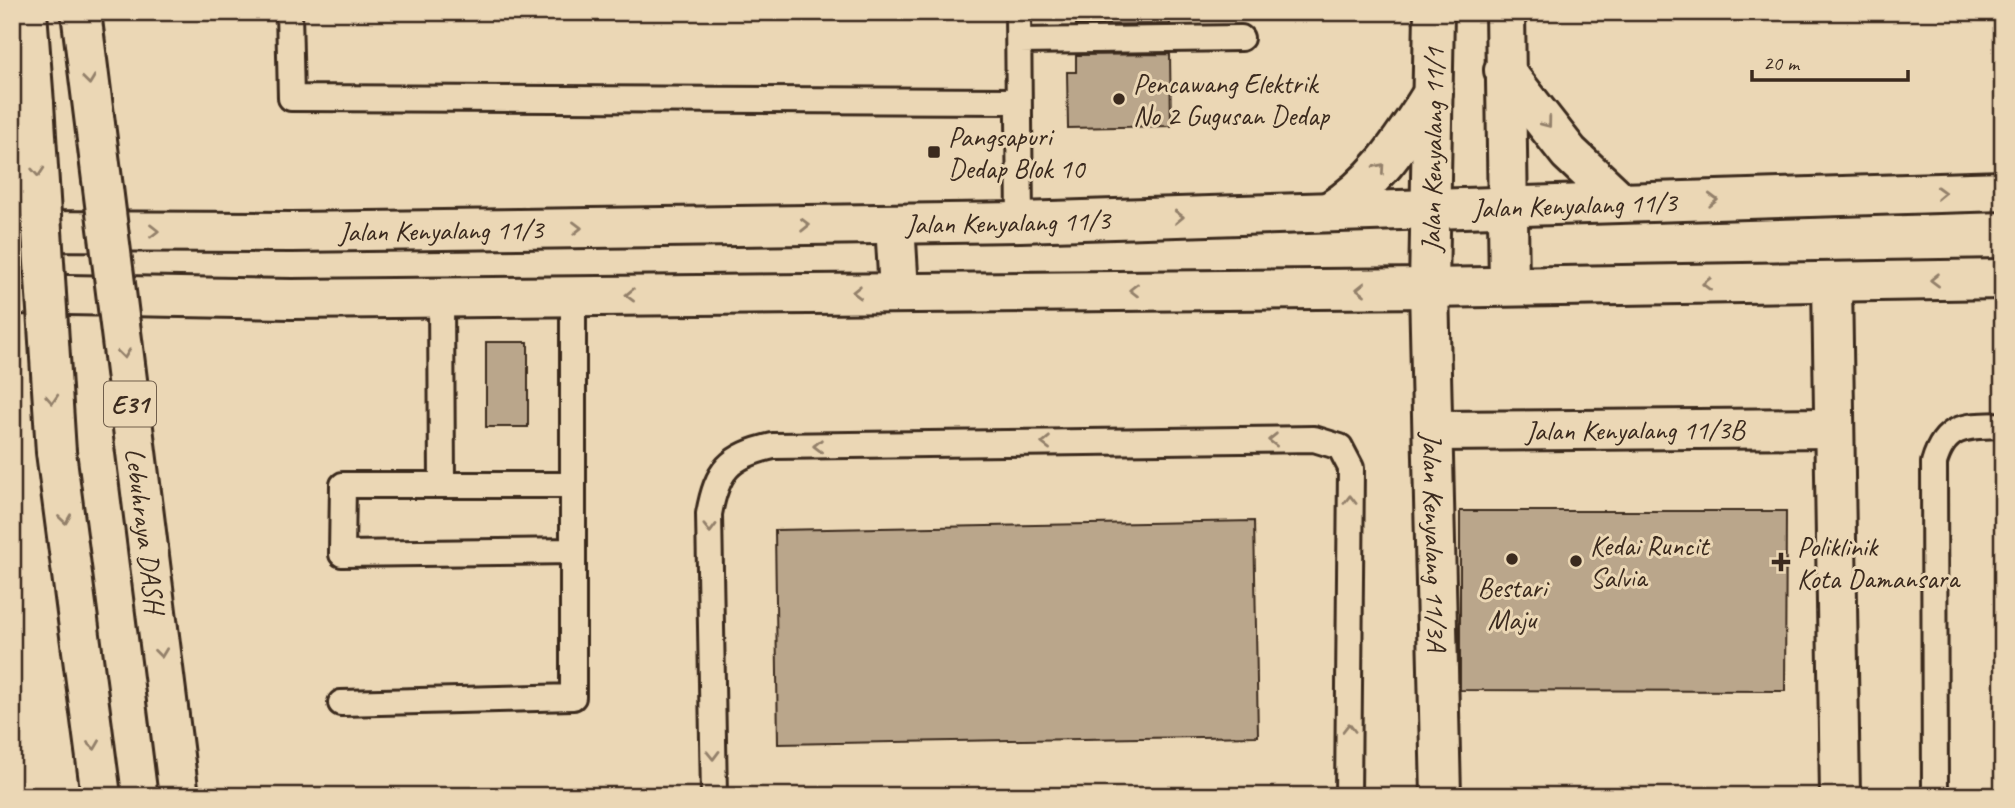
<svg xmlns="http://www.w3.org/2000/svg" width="2015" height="808" font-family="Caveat,sans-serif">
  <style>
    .building { fill: #baa68b; stroke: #3b2a1e; stroke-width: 2 }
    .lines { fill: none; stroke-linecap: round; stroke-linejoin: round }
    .service-casing { stroke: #3b2a1e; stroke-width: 30 }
    .minor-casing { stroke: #3b2a1e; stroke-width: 44 }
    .tertiary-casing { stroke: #3b2a1e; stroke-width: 44 }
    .motorway-casing { stroke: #3b2a1e; stroke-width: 44 }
    .service { stroke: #ebd7b5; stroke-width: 24 }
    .minor { stroke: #ebd7b5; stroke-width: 38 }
    .tertiary { stroke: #ebd7b5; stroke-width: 38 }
    .motorway { stroke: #ebd7b5; stroke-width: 38 }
    .motorway-bridge-casing { stroke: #3b2a1e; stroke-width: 44; stroke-linecap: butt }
    .motorway-bridge { stroke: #ebd7b5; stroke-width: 38 }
    .oneway { stroke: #93806a }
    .poi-dot { fill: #3b2a1e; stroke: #ebd7b5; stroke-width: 2.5 }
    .labels { text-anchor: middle; stroke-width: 6; stroke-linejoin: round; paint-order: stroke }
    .shield { fill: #ebd7b5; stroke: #705e4b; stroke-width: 2 }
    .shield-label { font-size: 26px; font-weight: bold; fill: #3b2a1e }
    .poi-label { font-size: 28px; fill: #3b2a1e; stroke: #ebd7b5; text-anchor: start }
    .street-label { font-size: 28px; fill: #3b2a1e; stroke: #ebd7b5 }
  </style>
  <rect width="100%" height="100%" fill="#ebd7b5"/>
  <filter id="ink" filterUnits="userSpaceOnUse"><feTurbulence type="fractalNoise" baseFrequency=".0143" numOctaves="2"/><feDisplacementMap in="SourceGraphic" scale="14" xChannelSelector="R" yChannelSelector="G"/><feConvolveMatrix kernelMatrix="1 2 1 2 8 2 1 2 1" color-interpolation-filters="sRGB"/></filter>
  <g filter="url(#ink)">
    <!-- building -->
    <path class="building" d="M1076,12h93l1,12 -94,1z
      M1170,54l1,72 -103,2 -1,-56h9v-17z
      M486,342h42v85h-42z
      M1460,511h326l-1,180 -325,-1z
      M1254,521l4,215 -480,8 -3,-214z"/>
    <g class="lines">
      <!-- service casing -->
      <g class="service-casing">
        <path id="service" d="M289,12l2,86 727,3
          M1018,12l2,210
          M1019,41l222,-3
          M441,297l1,187
          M573,485h-230l-1,69 231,-3
          M341,703l232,-6v-401
          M714,796l-5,-282c8,-44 20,-58 64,-68l541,-7 26,8 11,21 -3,328
          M1935,796l-1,-333c11,-39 33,-37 69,-38"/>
      </g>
      <!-- minor casing -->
      <g class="minor-casing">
        <g id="minor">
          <path id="s1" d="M1434,12l-5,276 12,508"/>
          <path d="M1505,12l4,274"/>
          <path d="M1832,282l8,514"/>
          <path id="s2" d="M1435,431l399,-3"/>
        </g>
      </g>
      <!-- tertiary casing -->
      <g class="tertiary-casing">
        <g id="tertiary">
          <path d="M1504,70l65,83 52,49"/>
          <path d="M1329,212c49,-30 74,-73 104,-119"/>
          <path d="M895,224l4,67"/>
          <path id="s3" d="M12,231l280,1 728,-10 983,-31"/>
          <path d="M12,294l280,5 1137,-11 574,-9"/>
        </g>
      </g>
      <!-- motorway casing -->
      <g class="motorway-casing">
        <path id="motorway" d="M27,12l7,92
          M56,452l45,344"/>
      </g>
      <!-- service -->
      <use href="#service" class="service"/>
      <!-- minor -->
      <use href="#minor" class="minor"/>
      <!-- tertiary -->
      <use href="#tertiary" class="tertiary"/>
      <!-- motorway -->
      <use href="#motorway" class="motorway"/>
      <!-- motorway-bridge casing -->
      <g class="motorway-bridge-casing">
        <g id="motorway-bridge">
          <path id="s4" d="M81,12l98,784"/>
          <path d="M34,104l22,348"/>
        </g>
      </g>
      <!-- motorway-bridge -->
      <use href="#motorway-bridge" class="motorway-bridge"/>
    </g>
    <!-- one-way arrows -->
    <defs><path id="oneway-chevron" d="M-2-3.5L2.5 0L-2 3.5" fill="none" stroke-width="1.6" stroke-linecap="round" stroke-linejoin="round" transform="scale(1.75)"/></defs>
    <g class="oneway">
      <use href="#oneway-chevron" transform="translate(89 80) rotate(83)"/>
      <use href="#oneway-chevron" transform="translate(1547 123) rotate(53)"/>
      <use href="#oneway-chevron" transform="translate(1380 168) rotate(-49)"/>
      <use href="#oneway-chevron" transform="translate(38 172) rotate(86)"/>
      <use href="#oneway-chevron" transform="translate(1941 193) rotate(-2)"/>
      <use href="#oneway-chevron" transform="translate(1713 200) rotate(-2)"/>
      <use href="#oneway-chevron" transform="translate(1179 217) rotate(-2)"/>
      <use href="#oneway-chevron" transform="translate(805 225) rotate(-1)"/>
      <use href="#oneway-chevron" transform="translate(577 228) rotate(-1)"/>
      <use href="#oneway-chevron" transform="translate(154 231)"/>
      <use href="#oneway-chevron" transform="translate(1935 280) rotate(179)"/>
      <use href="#oneway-chevron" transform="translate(1707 284) rotate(179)"/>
      <use href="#oneway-chevron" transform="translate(1361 289) rotate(180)"/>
      <use href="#oneway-chevron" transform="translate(1134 290) rotate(180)"/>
      <use href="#oneway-chevron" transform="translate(857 292) rotate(179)"/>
      <use href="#oneway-chevron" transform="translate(630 295) rotate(179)"/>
      <use href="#oneway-chevron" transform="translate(124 354) rotate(83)"/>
      <use href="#oneway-chevron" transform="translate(52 399) rotate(86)"/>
      <use href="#oneway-chevron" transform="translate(1273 440) rotate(179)"/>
      <use href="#oneway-chevron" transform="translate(1046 443) rotate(179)"/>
      <use href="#oneway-chevron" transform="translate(818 446) rotate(179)"/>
      <use href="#oneway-chevron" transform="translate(1350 500) rotate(-90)"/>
      <use href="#oneway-chevron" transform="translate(65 519) rotate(82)"/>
      <use href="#oneway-chevron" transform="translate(710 528) rotate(89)"/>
      <use href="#oneway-chevron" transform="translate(161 653) rotate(83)"/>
      <use href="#oneway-chevron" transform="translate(1349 728) rotate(-90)"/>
      <use href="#oneway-chevron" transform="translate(94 745) rotate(82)"/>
      <use href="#oneway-chevron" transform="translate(713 755) rotate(89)"/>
    </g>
  </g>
  <!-- markers -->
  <g class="poi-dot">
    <circle cx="1119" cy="99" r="7"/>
    <rect x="927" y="145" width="14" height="14" rx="3.5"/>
    <circle cx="1512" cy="559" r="7"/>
    <circle cx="1576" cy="561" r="7"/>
    <path d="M1777.5 551.5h7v7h7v7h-7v7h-7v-7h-7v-7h7z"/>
  </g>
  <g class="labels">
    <!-- shield labels -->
    <rect class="shield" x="104" y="381.5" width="52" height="45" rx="5"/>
    <g class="shield-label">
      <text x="130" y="413">E31</text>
    </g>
    <!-- poi labels -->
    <g class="poi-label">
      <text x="1133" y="93">Pencawang Elektrik<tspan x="1133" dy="32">No 2 Gugusan Dedap</tspan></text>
      <text x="948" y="146">Pangsapuri<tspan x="948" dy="32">Dedap Blok 10</tspan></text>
      <text x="1590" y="555">Kedai Runcit<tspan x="1590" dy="32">Salvia</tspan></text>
      <text x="1797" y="556">Poliklinik<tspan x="1797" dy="32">Kota Damansara</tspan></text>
      <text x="1512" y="597" text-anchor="middle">Bestari<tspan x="1512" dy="32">Maju</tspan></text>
    </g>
    <!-- street labels -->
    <g class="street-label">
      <text transform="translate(1432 150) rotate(-89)" y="10">Jalan Kenyalang 11/1</text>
      <text dy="10" stroke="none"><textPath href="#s3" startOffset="1563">Jalan Kenyalang 11/3</textPath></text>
      <text dy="10" stroke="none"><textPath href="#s3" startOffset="996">Jalan Kenyalang 11/3</textPath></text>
      <text dy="10" stroke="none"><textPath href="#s3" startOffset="429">Jalan Kenyalang 11/3</textPath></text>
      <text dy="10" stroke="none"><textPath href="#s2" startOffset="200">Jalan Kenyalang 11/3B</textPath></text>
      <text dy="10" stroke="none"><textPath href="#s4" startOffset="522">Lebuhraya DASH</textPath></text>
      <text dy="10" stroke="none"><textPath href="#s1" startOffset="530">Jalan Kenyalang 11/3A</textPath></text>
    </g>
  </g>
  <!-- margin -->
  <rect width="2015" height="808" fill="none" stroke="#ebd7b5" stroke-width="42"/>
  <rect x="21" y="21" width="1973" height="766" fill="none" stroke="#3b2a1e" stroke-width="2.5" filter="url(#ink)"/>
  <!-- scale -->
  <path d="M1752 70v10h156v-10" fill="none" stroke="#3b2a1e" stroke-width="3.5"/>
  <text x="1763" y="70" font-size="21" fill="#3b2a1e" stroke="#ebd7b5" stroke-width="5" paint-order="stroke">20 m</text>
</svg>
